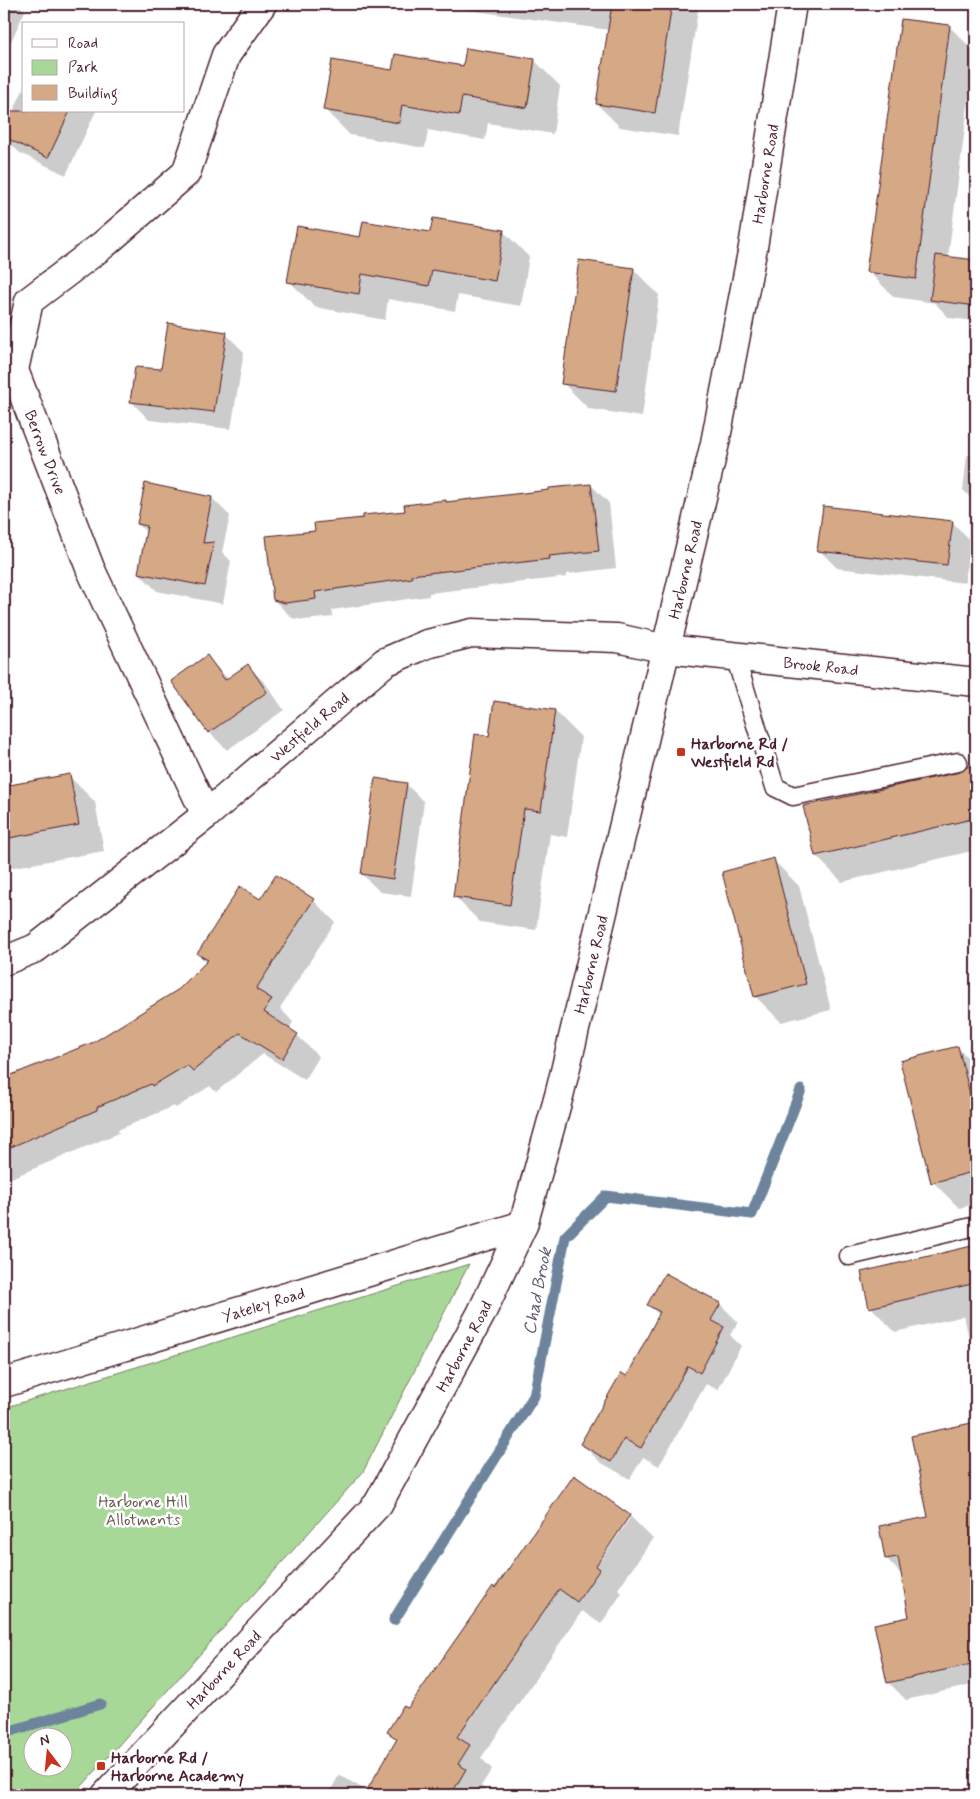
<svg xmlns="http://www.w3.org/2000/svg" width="980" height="1799" font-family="Mynerve,sans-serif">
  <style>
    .green { fill: #a8d898; stroke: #797c62; fill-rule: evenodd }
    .shadow { fill: #0003; fill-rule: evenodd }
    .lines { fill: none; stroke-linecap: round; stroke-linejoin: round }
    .stream { stroke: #6d849c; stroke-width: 11 }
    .building { fill: #d5a886; stroke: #4a1f2b }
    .lane-casing { stroke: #4a1f2b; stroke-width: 21 }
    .street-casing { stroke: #4a1f2b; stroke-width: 31 }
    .secondary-casing { stroke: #4a1f2b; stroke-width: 31 }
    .lane { stroke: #fff; stroke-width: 18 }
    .street { stroke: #fff; stroke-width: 28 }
    .secondary { stroke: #fff; stroke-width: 28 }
    .poi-dot { fill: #c8321e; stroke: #fff; stroke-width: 2 }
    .labels { text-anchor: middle; stroke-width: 5; stroke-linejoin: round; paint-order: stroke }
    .street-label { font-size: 16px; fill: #4a1f2b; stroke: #fff }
    .poi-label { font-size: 16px; font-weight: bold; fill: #4a1f2b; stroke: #fff; text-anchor: start }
    .park-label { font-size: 16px; fill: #66564c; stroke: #fff }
    .water-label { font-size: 18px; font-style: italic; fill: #5f5a6d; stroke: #fff }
  </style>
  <rect width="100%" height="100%" fill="#fff"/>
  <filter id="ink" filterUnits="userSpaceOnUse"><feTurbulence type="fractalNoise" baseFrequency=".02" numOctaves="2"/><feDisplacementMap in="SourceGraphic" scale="10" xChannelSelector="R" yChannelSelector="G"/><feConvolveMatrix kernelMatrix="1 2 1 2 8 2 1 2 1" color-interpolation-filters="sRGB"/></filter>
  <g filter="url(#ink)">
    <!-- green -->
    <path class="green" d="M469,1264l-106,208 -289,323h-70v-387zM32,1736h30v30h-30z"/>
    <!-- shadow -->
    <path class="shadow" d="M4,4h14l7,7 -21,46z
      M426,4h273l-21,132 -58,-9 -23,-23 12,-74z
      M949,26l26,26 -27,205 28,4v60l-27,-3 -14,-15 -41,-6 -26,-26z
      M534,60l26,26 -7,48 -65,-11 -3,17 -57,-10 -3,18 -75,-13 -26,-26 69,-38 71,-4z
      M24,88v23h72l-30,64 -46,-22 -16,-15v-7z
      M503,231l26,26 -8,49 -63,-11 -3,16 -67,-12 -3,21 -70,-13 -26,-26 142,-47z
      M633,269l26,26 -17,122 -53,-8 -26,-26z
      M226,334l18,18 -13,77 -82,-9 -18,-19 31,-31z
      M967,455l9,1v47l-13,-13z
      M591,485l18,18 7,65 -49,6v3l-138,16v3l-97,14 1,7 -29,3 -12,-2 -18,-18 42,-68 48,-13 42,-7 40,-10 1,1z
      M212,498l18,18 -8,36 9,9 -8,43 -66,-13 -18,-18 8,-40 -9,-9z
      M952,522l18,18 -5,43 -128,-15 -18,-18z
      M207,657l21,22 20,-13 18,18 18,26 -57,40 -18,-18z
      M555,711l26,26 -14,100 -17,-3 -14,96 -56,-8 -26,-26 36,-159z
      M976,766v84l-134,32 -26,-26 145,-82 7,-6z
      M69,776l26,26 9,49 -100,18v-92l4,4 1,6z
      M406,784l18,18 -13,94 -31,-4 -18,-18z
      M773,860l26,26 32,124 -50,12 -26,-26z
      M313,900l22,22 -55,86 13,14 -4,7 8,6 22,22 -14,23 -42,-26 -47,38 -6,-6 -34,22 -2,-2 -56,24 1,3 -34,14 -76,32 -1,-2 -4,2v-99l91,-37 85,-53 27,-27 -9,-9 62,-53z
      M958,1048l18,18v138l-17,4 -26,-26z
      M976,1246v125l-12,-55 -69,16 -24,-25 -8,-34z
      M720,1304l18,18 -8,13 11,11 -23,44 -12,-6 -47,82 -16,-9 -13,22 -30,-17 -18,-18 45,-66 33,-62 -11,-11z
      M962,1426l14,15v243l-70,16 -18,-18 22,-64 -8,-43 -16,-17 44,-40z
      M574,1477l56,39 23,23 -35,50 4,4 -21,31 -19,-13 -101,147 11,11 -11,17 7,7 -1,2h-159l11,-20 28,16 31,-50 -9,-9 19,-22zM626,1518h4l-37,54 -2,-2z"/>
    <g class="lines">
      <!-- stream -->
      <path class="stream" d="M394,1620l140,-224 31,-159 41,-41 146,18 49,-124
        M4,1733l96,-29"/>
    </g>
    <!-- building -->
    <path class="building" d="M612,4h60l-17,109 -59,-9z
      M901,19l49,6 -34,254 -50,-7z
      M466,48l69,11 -8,49 -65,-11 -3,18 -57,-10 -3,18 -76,-13 9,-50 60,10 3,-16 68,12z
      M12,111h58l-22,47 -44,-21v-9z
      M433,218l71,12 -9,51 -63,-11 -3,16 -67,-12 -3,20 -72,-12 10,-56 63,11 3,-16 67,11z
      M936,255l40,5v46l-46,-6z
      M579,260l55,8 -18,123 -55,-7z
      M168,323l59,9 -13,80 -84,-10 5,-35 26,2z
      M145,483l67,14 -9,46 11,-1 -9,44 -67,-13 9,-47 -10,-2z
      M591,484l8,67 -50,5 1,3 -139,16 1,3 -97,14 1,7 -31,4 -12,-3 -7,-64 49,-5 -1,-8 49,-5v-3l42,-4 -1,-6 42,-5v2l103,-12v-2z
      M823,506l130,15 -6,44 -130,-14z
      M207,655l18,25 23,-16 19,28 -59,41 -37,-52z
      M494,701l61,9 -14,101 -17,-2 -14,96 -57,-8 22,-163 14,2z
      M976,765v53l-161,38 -12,-50 157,-34 7,-5z
      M70,774l9,51 -75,14v-53z
      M375,778l32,5 -14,96 -32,-5z
      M774,858l32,126 -52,13 -32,-125z
      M276,875l38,24 -58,90 16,10 -8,13 34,22 -16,25 -42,-26 -47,38 -6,-6 -35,21 -1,-2 -54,23v3l-93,40v-72l90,-36 85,-53 29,-29 -11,-6 43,-68 20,13z
      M958,1046l18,72v53l-45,12 -31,-122z
      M976,1245v38l-107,25 -8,-36z
      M665,1273l56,30 -10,17 13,7 -24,46 -12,-7 -47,82 -17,-9 -13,23 -31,-18 41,-71 6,3 33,-64 -13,-7z
      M976,1422v241l-89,20 -13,-59 35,-7 -11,-60 -13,2 -6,-33 49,-9 -17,-81z
      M574,1475l56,40 -34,51 4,3 -23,33 -18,-13 -102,148 13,8 -12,19 8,5 -15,26h-87l33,-56 -10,-7 16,-26 5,2 85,-122 2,2z"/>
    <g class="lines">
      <!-- lane casing -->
      <g class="lane-casing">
        <path id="lane" d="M735,656l40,131 18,9 165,-34
          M849,1256l127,-30"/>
      </g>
      <!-- street casing -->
      <g class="street-casing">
        <g id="street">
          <path d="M206,815l-116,-247 -76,-198 15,-69 74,-56 83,-72 40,-118 36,-51"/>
          <path id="s1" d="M4,961l32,-13 170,-133 179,-153 42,-18 45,-11 145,5 49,11 310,33"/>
          <path id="s2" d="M4,1383l519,-158"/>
        </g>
      </g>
      <!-- secondary casing -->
      <g class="secondary-casing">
        <g id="secondary">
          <path id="s3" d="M106,1795l272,-291 103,-190 42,-89 37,-133 155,-649 38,-196 39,-243"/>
        </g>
      </g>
      <!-- lane -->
      <use href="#lane" class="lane"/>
      <!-- street -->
      <use href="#street" class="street"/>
      <!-- secondary -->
      <use href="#secondary" class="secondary"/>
    </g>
  </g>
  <!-- markers -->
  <g class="poi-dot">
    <rect x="676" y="747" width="10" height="10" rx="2.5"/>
    <rect x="96" y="1761" width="10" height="10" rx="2.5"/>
  </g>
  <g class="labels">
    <!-- street labels -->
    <g class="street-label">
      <text dy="6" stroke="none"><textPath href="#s3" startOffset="1792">Harborne Road</textPath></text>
      <text transform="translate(46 452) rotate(69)" y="6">Berrow Drive</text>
      <text dy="6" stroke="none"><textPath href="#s3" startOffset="1388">Harborne Road</textPath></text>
      <text dy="6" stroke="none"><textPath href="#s1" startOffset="929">Brook Road</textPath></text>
      <text dy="6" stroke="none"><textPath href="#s1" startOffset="386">Westfield Road</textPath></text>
      <text dy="6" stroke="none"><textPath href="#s3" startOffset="982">Harborne Road</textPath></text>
      <text dy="6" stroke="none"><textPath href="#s2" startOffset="271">Yateley Road</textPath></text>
      <text dy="6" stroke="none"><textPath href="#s3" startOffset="578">Harborne Road</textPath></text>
      <text dy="6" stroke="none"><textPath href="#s3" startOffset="172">Harborne Road</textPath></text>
    </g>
    <!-- poi labels -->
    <g class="poi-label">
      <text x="691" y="749">Harborne Rd /<tspan x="691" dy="18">Westfield Rd</tspan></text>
      <text x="111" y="1763">Harborne Rd /<tspan x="111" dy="18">Harborne Academy</tspan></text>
    </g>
    <!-- park labels -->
    <g class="park-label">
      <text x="143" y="1507">Harborne Hill<tspan x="143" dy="18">Allotments</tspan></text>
    </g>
    <!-- water labels -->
    <g class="water-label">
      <text transform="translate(537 1291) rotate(-79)" y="6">Chad Brook</text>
    </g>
  </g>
  <!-- margin -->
  <rect width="980" height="1799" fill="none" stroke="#fff" stroke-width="20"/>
  <rect x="10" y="10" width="960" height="1779" fill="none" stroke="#4a1f2b" stroke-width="2" filter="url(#ink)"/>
  <!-- legend -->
  <rect x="22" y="22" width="162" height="90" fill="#ffffff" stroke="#b7a5aa"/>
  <rect x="32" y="39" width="25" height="8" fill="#ffffff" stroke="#b7a5aa"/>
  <text x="68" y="48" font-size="15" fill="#4a1f2b">Road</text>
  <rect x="32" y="60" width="25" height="15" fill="#a8d898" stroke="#b7a5aa"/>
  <text x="68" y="72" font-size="15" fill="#4a1f2b">Park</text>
  <rect x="32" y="85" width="25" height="15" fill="#d5a886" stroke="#b7a5aa"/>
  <text x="68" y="98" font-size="15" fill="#4a1f2b">Building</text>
  <!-- north arrow -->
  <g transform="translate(48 1752) rotate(344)"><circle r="24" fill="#ffffff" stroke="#b7a5aa"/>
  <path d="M0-4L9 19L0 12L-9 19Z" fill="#c8321e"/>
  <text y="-8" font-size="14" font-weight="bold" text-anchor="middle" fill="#4a1f2b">N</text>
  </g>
</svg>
